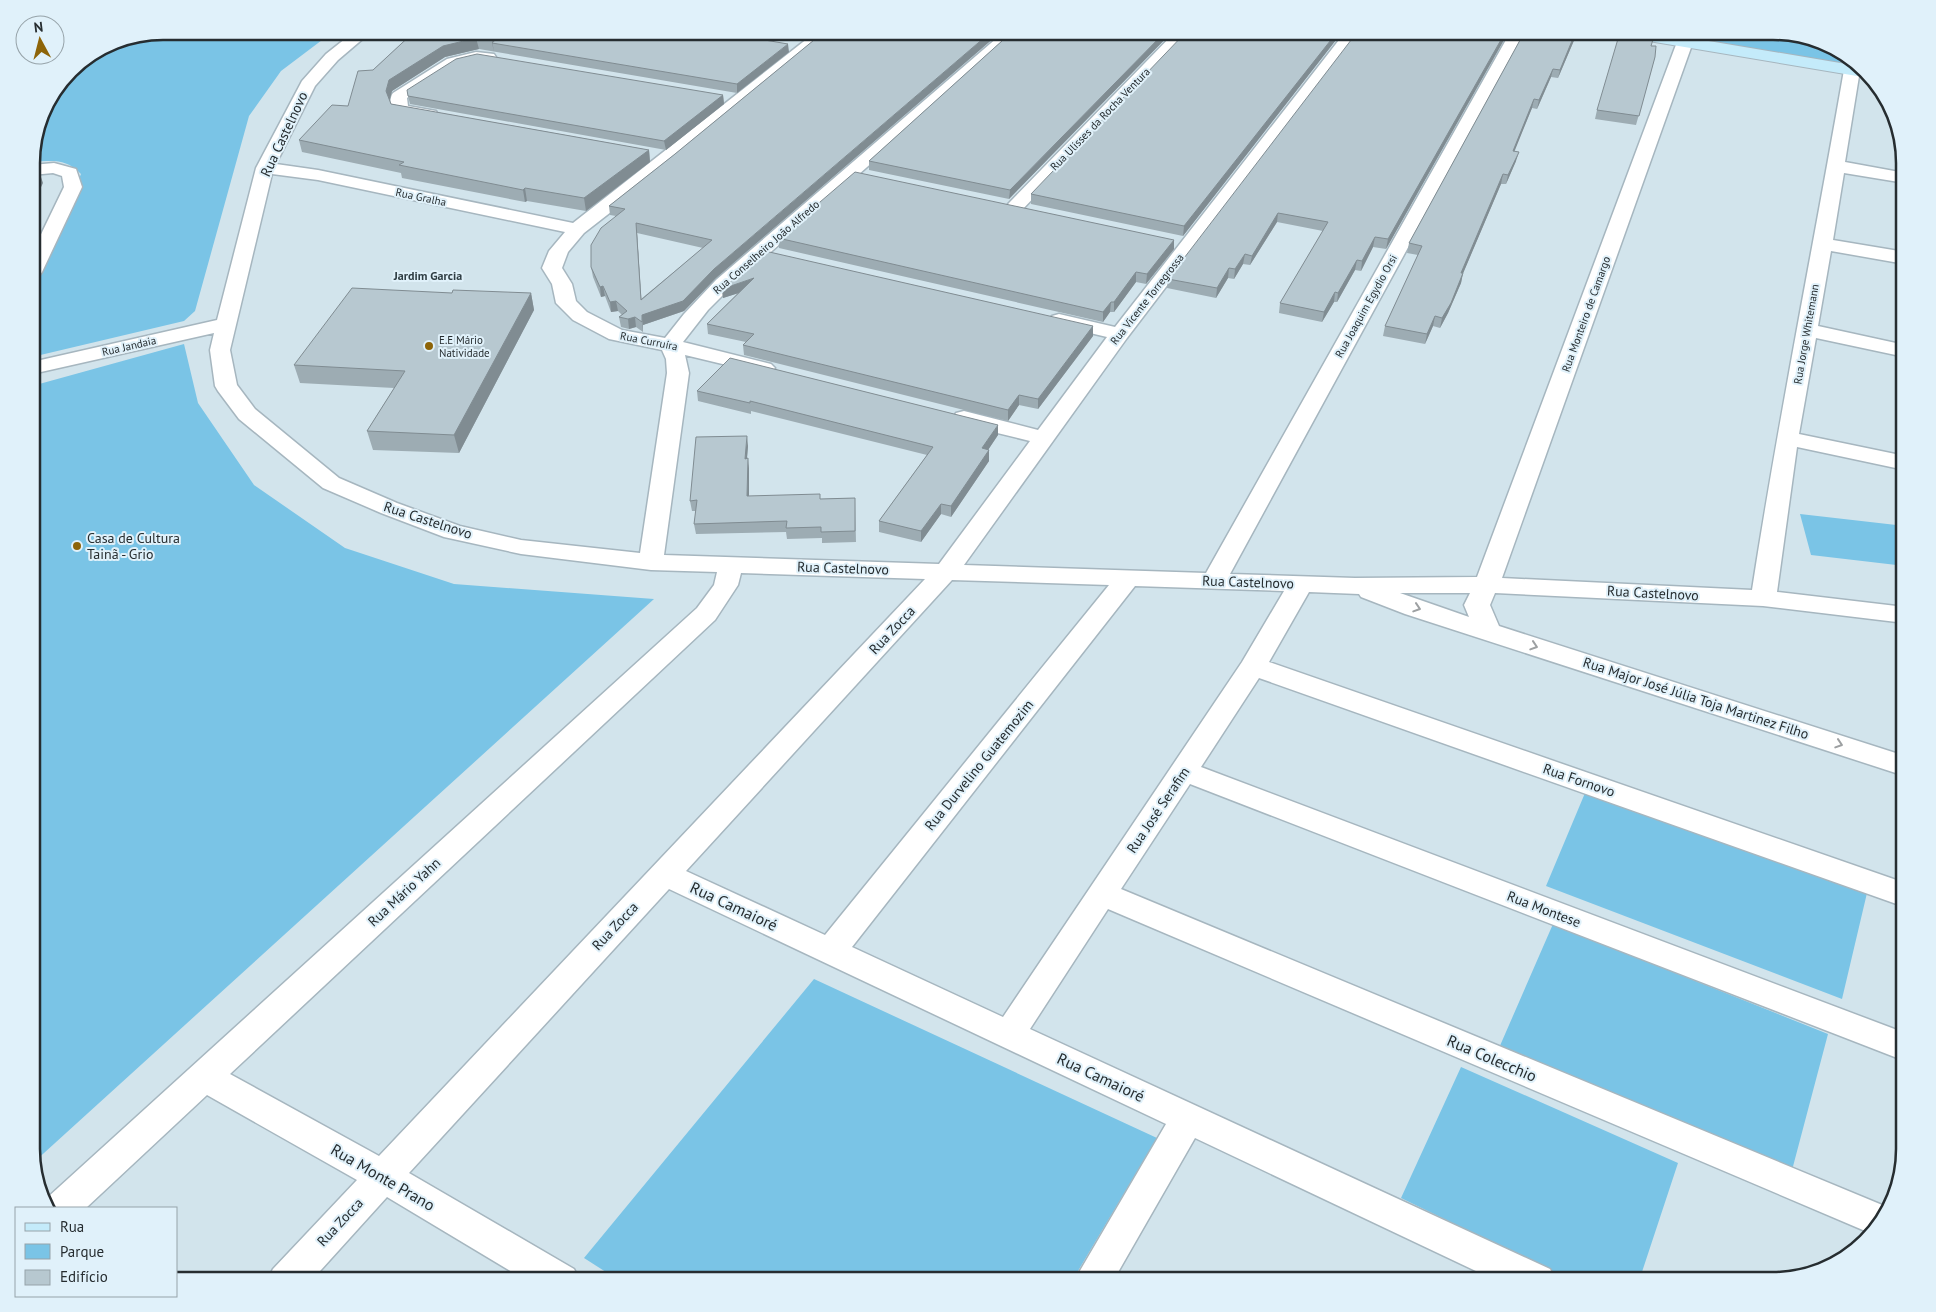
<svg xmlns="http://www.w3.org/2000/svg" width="1936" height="1312" font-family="'PT Sans',sans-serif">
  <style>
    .green { fill: #7ac4e6 }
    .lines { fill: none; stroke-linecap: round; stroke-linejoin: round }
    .street-casing { stroke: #a6b6bf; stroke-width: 3 }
    .secondary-casing { stroke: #a6b6bf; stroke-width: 2 }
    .street { fill: #fff; fill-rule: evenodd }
    .secondary { fill: #c4ebfa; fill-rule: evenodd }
    .wall { fill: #9dacb3; fill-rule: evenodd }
    .shaded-wall { fill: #808c92 }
    .building { fill: #b7c8d0; stroke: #808c92; fill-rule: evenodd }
    .oneway { stroke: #9da0a2 }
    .poi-dot { fill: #8d6408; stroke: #e0f1fa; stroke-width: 2 }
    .labels { text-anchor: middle; stroke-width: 4; stroke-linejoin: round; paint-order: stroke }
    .far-street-label { font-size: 11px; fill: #262d30; stroke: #e0f1fa }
    .far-poi-label { font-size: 11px; fill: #262d30; stroke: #e0f1fa; text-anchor: start }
    .far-neighbourhood-label { font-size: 12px; font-weight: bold; fill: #2f3d43; stroke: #e0f1fa }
    .street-label { font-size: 14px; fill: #262d30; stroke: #e0f1fa }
    .poi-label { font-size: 14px; fill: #262d30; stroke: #e0f1fa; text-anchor: start }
    .near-street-label { font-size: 16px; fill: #262d30; stroke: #e0f1fa }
    .rim { fill: none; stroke: #262d30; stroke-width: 2.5 }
  </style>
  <rect width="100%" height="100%" fill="#d2e4ec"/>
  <!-- green -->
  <path class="green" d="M163,31h171l-53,40 -32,45 -54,195 -11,10 -152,36v-71l49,-112c-16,-16 -28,-13 -49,-12l9,-50 29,-42 39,-26z
    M1639,31h134l73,23 14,14z
    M184,344l14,59 56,82 91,63 109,36 200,15 -621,564 -1,-6v-771z
    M1800,514l105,12v40l-94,-11z
    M1585,793l282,100 -25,106 -296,-113z
    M1553,924l275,110 -37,140 -292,-126z
    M814,979l343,159 -85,143h-452l-36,-23z
    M1461,1067l217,96 -39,118h-67l-171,-83z"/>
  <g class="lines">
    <!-- street casing -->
    <g class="street-casing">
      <path id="street" d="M355,31h17l-34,29 -23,26 -39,78 42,6 255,53 244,-192h17l-159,131 -91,71 -16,19 -6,16 10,16 4,17 11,11 35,18 43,8 19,-24 32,-34 289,-249h16l-291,257 -22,22 -25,32 88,22 4,4 -4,4 -7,2 -79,-19 4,18 -25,182 275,9 91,-123 -74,-18 -3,-5 3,-5 8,-2 74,19 69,-93 -55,-13 -3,-4 3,-4 7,-2 56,13 231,-296h15l-234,307 -163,227 242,8 305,-542h15l-296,543 125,4 122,-1 200,-535 3,-3h10l3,3 -191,536 250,12c27,-175 62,-347 92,-520l2,-3h12l2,3 -15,92 60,11v10l-61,-10 -11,67 72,12v12l-74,-13 -13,75 87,19v12l-89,-19 -17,96 106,22v14l-108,-23 -20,145 128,15v16l-142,-17 -268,-13 -5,12 9,21 406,130v20l-500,-162 -44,-17 -2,-3 -50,-2 -40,70 636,221v24l-646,-229 -58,89 704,266v28l-715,-277 -69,105 766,318 -5,15 -12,11 -762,-324 -78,120 520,240 6,12h-59l-302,-143 -82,143h-39l92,-157 -497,-235 -260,284 165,96 6,12h-53l-140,-84 -76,84h-44l6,-12 84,-89 -150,-85 -121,113h-39l-2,-5 3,-6 649,-589 17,-23 3,-13 -66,-2 -130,-16 -77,-17 -63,-24 -58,-25 -84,-69 -21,-28 -3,-5 -5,-36 4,-17 -182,41v-12l185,-42 39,-152 46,-87 24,-27zM272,174l46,6 247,52 -16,19 -7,17 10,16 4,19 17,17 36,19 53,11 4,9 1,14 -27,180 -119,-13 -61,-14 -63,-23 -58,-25 -84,-69 -18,-24 -7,-35zM741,573l184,6 -546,577 -149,-82 485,-454 23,-35zM952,580l157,5 -284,350 -139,-64zM1135,586l149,5 -42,71 -239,355 -151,-70zM1400,593h70l-6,12 5,12z
        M1176,31h16l-171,180 -6,1 -6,-1 -3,-4 3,-4z
        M476,52l18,2 2,3 -2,3c-10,3 -19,0 -28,3 -22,7 -40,22 -59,35l1,8 28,5 2,4 -2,4 -6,1 -36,-6c-4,-6 -5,-16 -1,-21l54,-34z
        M54,163l22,6 6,18 -40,85 -3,4 -7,2v-25l32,-66 -2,-11 -9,-3 -21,2v-10z"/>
    </g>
    <!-- secondary casing -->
    <g class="secondary-casing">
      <path id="secondary" d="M1611,31h38l209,35 9,10 -4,1 -244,-41 -6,-2z"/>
    </g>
    <!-- street -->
    <use href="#street" class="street"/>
    <!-- secondary -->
    <use href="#secondary" class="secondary"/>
  </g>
  <!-- wall -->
  <path class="wall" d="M415,31l85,4 289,17 -52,41 -258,-44 -34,8 -53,34 -3,9 2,4 258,46 1,12 -64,49 -59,-10 -2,1 -123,-24 -1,-5 -99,-21 -3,-12 49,-34 25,-36z
    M745,31h69l-12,10z
    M825,31l-110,248 -31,32 -41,14v7l-7,-5 -7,2 -8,-2 -2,-10 3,-2 -4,-4 -7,1 -6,-16 -4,1 -8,-20 -2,-10 25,-51 -6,-1 -1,-9 66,-52zM637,233l66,15 -62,51z
    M1013,31h160l-164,168 -140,-29v-9z
    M1343,31l-160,205 -152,-32v-10z
    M1509,31l-123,218 -13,-2 -12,24 -6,-1 -18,32h-3l-12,20 -43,-9 1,-10 43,-72 -46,-9 -27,43 -7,-1 -9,15 -6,-1 -12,20 -49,-10 1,-9z
    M1525,31h53l-20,47 -7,-1 -14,32 -5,-1 -18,43 2,10 -10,23h-5l-38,89 -2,10 -13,30 -8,15 -7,-2 -8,18 -42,-8 2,-10 33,-71 -11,-2 2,-10z
    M1651,46l4,11 -19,68 -41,-6 2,-9z
    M723,95l1,9 -58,46 -256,-46 -2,-8z
    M778,238l396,2v9l-28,35 -10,-2 -22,30h-4l-7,10 -324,-74z
    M722,289l371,37v10l-55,73 -19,-4 -11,16 -264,-66 -1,-10 3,-3 -38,-8 -1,-10 31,-31 -15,5z
    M452,293h79l3,17 -75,143 -86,-3 -6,-19 27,-43 -94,-5 -6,-18z
    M697,391l301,44 -10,15h1v11l-38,56 -10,-3 -20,28 -42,-10v-11l48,-66 -176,-44v3l-53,-13z
    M748,446l-1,12 2,11v27l72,3 34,-1 1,44 -34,1v-5l-35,1 -1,-7 -90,2 -2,-10 2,-13h-4l-2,-10z"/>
  <!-- shaded-wall -->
  <path class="shaded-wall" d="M495,31h7l-5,13 -5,-1 2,9 -2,-12z
    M804,31h10l-12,10v-8z
    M992,31h10l-287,248 -31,32 -41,14v7l-1,-17 72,-46z
    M1166,31h7l-164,168 1,-9z
    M1338,31h5l-160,205 1,-10z
    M1506,31h3l-123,218 2,-10z
    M1576,31h2l-20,47 2,-8z
    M476,38l3,11 -34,8 -53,34 -3,12 -3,-12 3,-11 54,-34z
    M788,44l1,8 -52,41v-9z
    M1553,69l-2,8 -14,32 2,-9z
    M723,95l1,9 -58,46 -2,-9z
    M1534,99l-2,9 -21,52 2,-9z
    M649,150l1,12 -64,49 -2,-13z
    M1519,152l-3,9 -10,23 2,-9z
    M40,174l3,9 -11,23v-17z
    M1503,174l-2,10 -42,99 2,-10z
    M525,188l2,13 -2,1 -2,-12z
    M1278,213l-1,9 -27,43 2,-9z
    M636,223l1,10 5,76 -1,-9z
    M1375,237l-2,10 -12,24 1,-10z
    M1174,240v9l-28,35 1,-10z
    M1245,254l-2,10 -9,15 1,-10z
    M1357,260l-2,10 -18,32 1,-9z
    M1229,268l-1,10 -12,20 1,-10z
    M1136,272v10l-22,30v-10z
    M1463,273l-2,10 -13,30 -8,15 2,-10z
    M754,278l1,10 -32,10 -1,-9z
    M603,286l2,10 -4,1 -1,-10z
    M1335,292l-1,10 -12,20 2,-10z
    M531,293l3,17 -75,143 -5,-18z
    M616,301l2,10 -7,1 -1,-10z
    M1111,302l-1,10 -7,10v-10z
    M1435,316l-2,10 -8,18 2,-10z
    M635,317l1,10 -7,2 -1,-10z
    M1093,326v10l-55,73v-10z
    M1019,395v10l-11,16v-11z
    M998,425v10l-16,24v-11z
    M747,436l1,10 -2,23 -1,-10z
    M989,450v11l-38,56v-11z
    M748,458l1,11v38l-2,-11z
    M941,504v10l-20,28v-11z"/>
  <!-- building -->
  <path class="building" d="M415,31h80l-3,9 -16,-2 -33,8 -54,34 -3,11 5,13 258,46 -65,48 -59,-10 -2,2 -124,-25 5,-3 -105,-22 33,-35 16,1 10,-35 15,-1z
    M505,31h207l76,13 -51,40 -245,-41z
    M825,31h167l-278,238 -31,32 -41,14v7l-7,-5 -7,2 -9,-2 8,-6 -11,-10 -6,1 -7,-16 -3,1 -9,-20v-22l10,-17 24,-19 -16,-3 66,-52zM636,223l76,17 -71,60z
    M1013,31h153l-156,159 -141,-29z
    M1187,31h151l-154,195 -153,-32z
    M1358,31h148l-118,208 -13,-2 -13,24 -5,-1 -19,33 -3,-1 -11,20 -44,-9 48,-81 -50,-9 -26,43 -7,-2 -10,15 -6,-1 -12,20 -49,-9z
    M1525,31h51l-16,39 -7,-1 -14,31 -5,-1 -21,52 6,1 -11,23 -5,-1 -42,99h2l-12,30 -9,15 -7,-2 -8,18 -42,-8 37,-80 -13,-3z
    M1620,32l34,4 -3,10h5l-1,11 -16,59 -42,-6z
    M477,54l246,41 -59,46 -256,-45 -1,-6 49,-31z
    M855,172l319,68 -27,34 -11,-2 -22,30h-3l-8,10 -325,-74z
    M40,174l-8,15v-14z
    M765,251l328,75 -55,73 -19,-4 -11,15 -265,-65 11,-11 -47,-10 47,-46 -32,11z
    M352,288l100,5 1,-3 78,3 -77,142 -87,-4 38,-60 -111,-6z
    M730,358l268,67 -16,23 7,2 -38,56 -10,-2 -20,27 -42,-10 54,-74 -183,-46v2l-53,-12z
    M747,436l-2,23 3,-1 -1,38 73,-2v5l35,-1v33l-34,1v-5l-35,1 1,-7 -93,3 3,-24 -7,1 6,-64z"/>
  <!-- one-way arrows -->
  <defs><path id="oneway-chevron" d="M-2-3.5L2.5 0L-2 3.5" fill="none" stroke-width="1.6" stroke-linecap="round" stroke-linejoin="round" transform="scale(1.25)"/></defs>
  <g class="oneway">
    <use href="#oneway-chevron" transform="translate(1417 608) rotate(18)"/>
    <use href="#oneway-chevron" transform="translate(1534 646) rotate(18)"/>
    <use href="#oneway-chevron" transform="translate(1839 744) rotate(18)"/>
  </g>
  <!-- markers -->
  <g class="poi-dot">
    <circle cx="429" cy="346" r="5"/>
    <circle cx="77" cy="546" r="5"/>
  </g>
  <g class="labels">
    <!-- far-street labels -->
    <g class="far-street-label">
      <text transform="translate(1100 119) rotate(-46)" y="4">Rua Ulisses da Rocha Ventura</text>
      <text transform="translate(421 197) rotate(12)" y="4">Rua Gralha</text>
      <text transform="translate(766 247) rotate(-41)" y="4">Rua Conselheiro João Alfredo</text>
      <text transform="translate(1147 299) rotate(-52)" y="4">Rua Vicente Torregrossa</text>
      <text transform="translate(1366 306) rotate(-61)" y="4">Rua Joaquim Egydio Orsi</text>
      <text transform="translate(1586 314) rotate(-70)" y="4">Rua Monteiro de Camargo</text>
      <text transform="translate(1806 334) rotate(-80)" y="4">Rua Jorge Whitemann</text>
      <text transform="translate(649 341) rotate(11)" y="4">Rua Curruíra</text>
      <text transform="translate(129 346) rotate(-13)" y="4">Rua Jandaia</text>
    </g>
    <!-- far-poi labels -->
    <g class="far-poi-label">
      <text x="439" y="344">E.E Mário<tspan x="439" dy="13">Natividade</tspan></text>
    </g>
    <!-- far-neighbourhood labels -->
    <g class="far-neighbourhood-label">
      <text x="428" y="280">Jardim Garcia</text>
    </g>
    <!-- street labels -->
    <g class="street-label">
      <text transform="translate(284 134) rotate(-65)" y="5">Rua Castelnovo</text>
      <text transform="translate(428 520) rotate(18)" y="5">Rua Castelnovo</text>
      <text transform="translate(843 568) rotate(2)" y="5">Rua Castelnovo</text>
      <text transform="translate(1248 582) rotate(2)" y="5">Rua Castelnovo</text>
      <text transform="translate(1653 593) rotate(3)" y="5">Rua Castelnovo</text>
      <text transform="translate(892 630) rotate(-47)" y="5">Rua Zocca</text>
      <text transform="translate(1696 698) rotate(18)" y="5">Rua Major José Júlia Toja Martinez Filho</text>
      <text transform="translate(979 765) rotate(-51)" y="5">Rua Durvelino Guatemozim</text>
      <text transform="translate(1579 780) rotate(19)" y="5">Rua Fornovo</text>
      <text transform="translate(1158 810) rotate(-56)" y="5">Rua José Serafim</text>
      <text transform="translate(404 892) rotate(-43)" y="5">Rua Mário Yahn</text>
      <text transform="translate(1544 909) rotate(21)" y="5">Rua Montese</text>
      <text transform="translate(615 926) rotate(-47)" y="5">Rua Zocca</text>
      <text transform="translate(340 1222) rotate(-47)" y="5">Rua Zocca</text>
    </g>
    <!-- poi labels -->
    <g class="poi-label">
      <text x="87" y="543">Casa de Cultura<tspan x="87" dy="16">Tainã - Grio</tspan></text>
    </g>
    <!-- near-street labels -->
    <g class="near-street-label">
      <text transform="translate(734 906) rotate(25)" y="6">Rua Camaioré</text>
      <text transform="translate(1492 1058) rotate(23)" y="6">Rua Colecchio</text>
      <text transform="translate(1101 1077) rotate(25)" y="6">Rua Camaioré</text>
      <text transform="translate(383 1177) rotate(30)" y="6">Rua Monte Prano</text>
    </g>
  </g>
  <!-- crop -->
  <path d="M0 0H1936V1312H0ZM163 40H1773A123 123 0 0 1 1896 163V1149A123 123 0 0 1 1773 1272H163A123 123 0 0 1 40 1149V163A123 123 0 0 1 163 40Z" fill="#e0f1fa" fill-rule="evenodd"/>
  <path class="rim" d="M163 40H1773A123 123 0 0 1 1896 163V1149A123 123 0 0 1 1773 1272H163A123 123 0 0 1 40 1149V163A123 123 0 0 1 163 40Z"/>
  <!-- legend -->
  <rect x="15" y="1207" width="162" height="90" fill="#e0f1fa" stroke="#96a3a9"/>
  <rect x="25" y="1223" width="25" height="8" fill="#c4ebfa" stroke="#96a3a9"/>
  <text x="60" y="1232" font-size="15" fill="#262d30">Rua</text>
  <rect x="25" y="1244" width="25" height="15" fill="#7ac4e6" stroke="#96a3a9"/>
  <text x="60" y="1257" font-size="15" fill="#262d30">Parque</text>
  <rect x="25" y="1270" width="25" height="15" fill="#b7c8d0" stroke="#96a3a9"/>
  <text x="60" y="1282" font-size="15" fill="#262d30">Edifício</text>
  <!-- north arrow -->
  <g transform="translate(40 40) rotate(353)"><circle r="24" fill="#e0f1fa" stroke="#96a3a9"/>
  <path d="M0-4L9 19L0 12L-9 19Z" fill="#8d6408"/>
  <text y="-8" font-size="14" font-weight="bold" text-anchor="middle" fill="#262d30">N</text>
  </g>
</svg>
